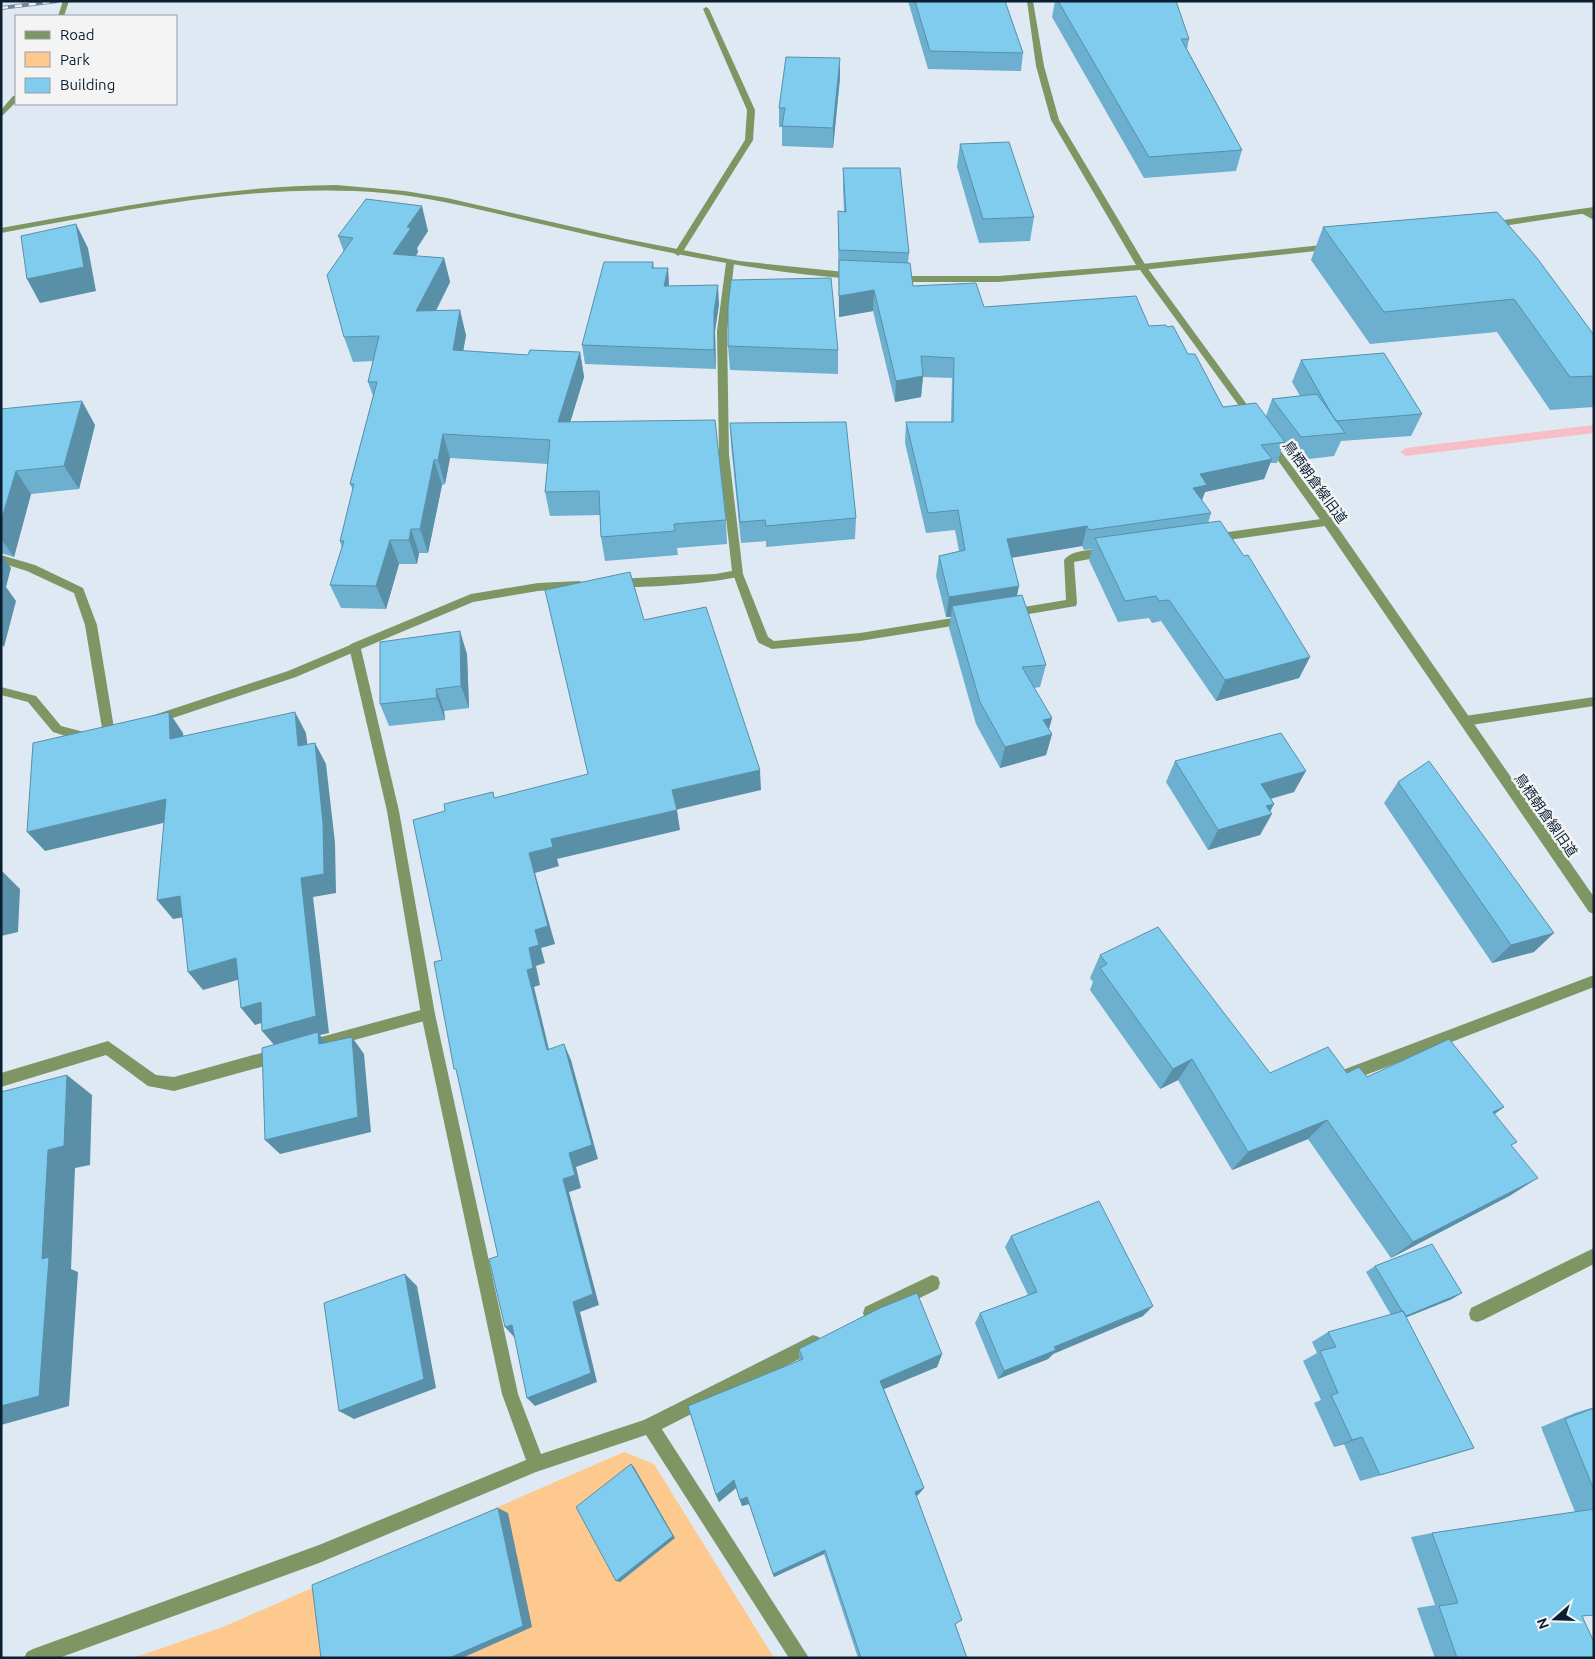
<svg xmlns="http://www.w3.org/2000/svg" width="1595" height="1659" font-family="Ubuntu,'Noto Sans JP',sans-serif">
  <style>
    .green { fill: #fdc98f }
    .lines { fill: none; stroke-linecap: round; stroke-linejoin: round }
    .stream { fill: #f8bec6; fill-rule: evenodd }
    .service { fill: #7e9663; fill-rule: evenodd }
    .minor { fill: #7e9663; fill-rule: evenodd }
    .tertiary { fill: #7e9663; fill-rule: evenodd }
    .rail-casing { stroke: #788796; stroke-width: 4 }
    .rail { stroke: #f4f4f4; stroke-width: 2.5; stroke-dasharray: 7; stroke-linecap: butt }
    .wall { fill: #6dafce }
    .shaded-wall { fill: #598fa7 }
    .building { fill: #7fccef; stroke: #598fa7 }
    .labels { text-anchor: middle; stroke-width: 5; stroke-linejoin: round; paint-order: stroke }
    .far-street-label { font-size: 14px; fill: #0b1f32; stroke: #f4f4f4 }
  </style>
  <rect width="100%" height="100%" fill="#dee9f3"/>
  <!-- green -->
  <path class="green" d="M624,1452l30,12 120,194h-641l90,-31z"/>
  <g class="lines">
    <!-- stream -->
    <path class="stream" d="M1594,425v8l-188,23 -6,-4 6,-4z"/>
    <!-- service -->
    <path class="service" d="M706,7l3,2 46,101 -2,30 -71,113 -4,3 -4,-3 71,-113 2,-30 -44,-101z
      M1581,209h6l7,5v6l-13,-7z
      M1328,518l4,1 1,3 -1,3 -118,17 -5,-4 5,-4z
      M1107,548l5,4 -1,3 -37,7 3,41 -1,3 -65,11 -4,-1 -2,-3 6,-4 55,-9 -2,-40c8,-11 30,-10 43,-12z
      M1,555l34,10 48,23 14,37 18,109 -2,3h-8l-2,-3 -18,-109 -11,-32 -47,-22 -26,-8z
      M738,570l5,4 25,63 6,4 86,-8 105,-17 6,4 -6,4 -105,17 -88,8 -13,-6 -2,-3 -24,-66z
      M355,643l6,4 -2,3 -63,27 -141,47 -6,-5 2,-3 137,-45z
      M1,687l35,9 25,30 23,6 10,1 2,3 -2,3 -10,3 -31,-10 -25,-30 -27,-7z
      M1594,697v9l-129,20 -6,-5 6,-5z
      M1594,975v12l-249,96 -5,-2 -2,-5 2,-5z
      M428,1008l5,2 2,4 -2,4 -5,2 -118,32 -5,-1 -2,-5 2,-5 5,-1z
      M108,1041l48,34 18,2 105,-29 5,2 2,5 -2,5 -5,2 -105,29 -26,-5 -42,-31 -105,32v-14z
      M1594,1248v16l-111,56 -6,2 -6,-2 -2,-6 2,-6z
      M932,1275l6,2 2,6 -2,6 -61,30 -6,2 -6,-2 -2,-6 2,-6z
      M813,1335l6,2 2,6 -2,6 -163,83 -6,2 -6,-2 -2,-6 2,-6z"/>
    <!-- minor -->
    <path class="minor" d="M1594,207v5l-104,16 -4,-3 4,-3z
      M1331,244l3,1v4l-192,21 -4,-3 4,-3z
      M730,260l4,3 -7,68 2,124 14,119c-6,8 -117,16 -130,12l-1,-3 5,-4 98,-5 17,-3 -13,-116 -2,-124 9,-68z
      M580,581l5,4 -1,3 -46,3 -65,11 -112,47 38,162 36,203 83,380 23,60 109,-36 6,2 153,238h-20l-143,-223 -110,37 -217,91 -260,95h-35l3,-6 6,-3 286,-104 207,-85 -24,-66 -81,-380 -34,-203 -38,-164 2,-3 120,-50 67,-11z"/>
    <!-- tertiary -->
    <path class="tertiary" d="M63,1h6l-5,15h-6z
      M1027,1h6l11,65 15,54 87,146 110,151v4h-6l-110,-151 -142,12h-101l-4,-3 4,-3h101l138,-11 -85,-145 -15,-54z
      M13,96h3v6l-15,15v-7z
      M336,185l69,6 42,7 179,41 113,22 115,12 4,3 -4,3c-97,-7 -192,-27 -287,-49 -60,-13 -120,-31 -183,-37 -129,-11 -256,17 -383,40v-5c112,-20 220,-42 335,-43z
      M1270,440l3,1 59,78 262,378v17l-5,-2 -265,-387 -57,-80 -2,-2z"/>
    <!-- rail casing -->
    <g class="rail-casing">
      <path id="rail" d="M1,8l56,-7"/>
    </g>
    <!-- rail -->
    <use href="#rail" class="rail"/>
  </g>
  <!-- wall -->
  <path class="wall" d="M908,1h97l18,52 -2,18 -93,-2z
    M1055,1h3l131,38 -2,10 55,101 -6,21 -92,7 -92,-161z
    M840,78l-7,70 -51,-2v-19h-3v-19z
    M960,144l74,73 -4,24 -51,2 -22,-76z
    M843,168l66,85 -1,10 5,23 71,21 165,19 39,28 35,53 43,9 6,-17 28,-3 -8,-14 9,-22 121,54 -11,22 -70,5 -7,15 -42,5 -10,-13 -5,15h-7l-6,16 -59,13 -3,8 9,13 -3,10 102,134 -11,21 -83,23 -55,-80 -9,2 -3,-5 -31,4 -29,-62 3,-11 -8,1 -2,-4 -71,12 6,37 29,70 -6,22 -6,1 18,30 -3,11 3,5 -6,21 -46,13 -24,-44 -27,-96 2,-11h-5l-10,-41 3,-20 20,-5 -4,-21 -29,3 -21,-90 1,-21h45l1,-44 -29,-1 -2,20 -26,5 -22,-91 -34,6 -1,-85v-21l6,1 -1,-24z
    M1497,212l97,123v72l-44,3 -53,-78 -127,12 -59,-84 12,-33z
    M428,231l-11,17 1,4 -2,4 28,2 6,24 -14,29 30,24 -3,16 65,4 52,-3 4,25 -14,45 156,98 1,24 -50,4 1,7 -73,6 -4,-24 -1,-22 -50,1 -5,-24 3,-28 -98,-6 -5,26 -3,1 -14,68h-9l-2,11h-18l-13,45 -45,-1 -11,-23 12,-37 -2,-7 13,-51 -3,-6 23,-88 -5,-14 5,-21 -20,1 -9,-25v-85l-6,-16z
    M653,262l1,6h14l1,18 50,18 -4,27 1,38 -131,-5 -3,-19z
    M728,346l110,4v24l-108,-4z
    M1,409l94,16 -16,64 -48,5 -17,63 -13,-4z
    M730,423l126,95 -1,21 -89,8v-6l-25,2 -10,-98z
    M467,654l2,54 -25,3 1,9 -56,6 -9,-22z
    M1175,761l119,31 -23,7 3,5 -4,8 -10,23 -52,15 -42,-68z
    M1398,782l136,170 -42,11 -108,-160z
    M1100,955l170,118h77l157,34 -10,7 18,32 -1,49 -120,63 -83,-119 -76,31 -54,-90 -18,9 -70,-99 3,-8 -3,-4z
    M1011,1236l132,80 -90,38 -5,5 -50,20 -23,-56 5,-10 48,-18 -23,-48z
    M1375,1266l77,33 -46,18 68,131 -114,33 -16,-37 -10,3 -20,-44 7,-3 -18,-39 14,-8 -5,-11 16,-10 63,-17 -25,-43z
    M799,1349l143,5 -5,13 -53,22 40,99 -6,7 -2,1 39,128 12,34h-109l-34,-104 -50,23 -25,-73 -7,2 -6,-18 -17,14 -3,-7 83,-135z
    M1594,1407v208l-12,1 12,42h-159l-18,-50 18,-3 -24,-68 21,-4 143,-21 -34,-85 34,-14z"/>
  <!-- shaded-wall -->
  <path class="shaded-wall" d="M840,58v20l-7,70v-20z
    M422,206l6,25 -11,17 1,4 -18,26 -7,-24 14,-27z
    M76,224l12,24 8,43 -56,12 -13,-24z
    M444,258l6,24 -27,54 -7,-25z
    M668,268l1,20 -5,-2z
    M718,285l1,19 -4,27 1,38 -2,-19v-38z
    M874,290l-1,21 -34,6v-21z
    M460,310l6,25 -7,40 -6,-25z
    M580,352l4,25 -21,69 -5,-24z
    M923,376l-2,21 -26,5 1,-21z
    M82,401l13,24 -16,64 -15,-23z
    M443,434l7,24 -5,26 -7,-24z
    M1272,459l-8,20 -59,13 -5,13 -7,-17 7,-14z
    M434,460l8,25 -14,68 -8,-24z
    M16,471l15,23 -17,63 -13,-18v-18z
    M1087,526l-5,20 -79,13 4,-20z
    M411,529l8,24 -2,11 -8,-24z
    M390,540l9,24 -13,45 -10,-23z
    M1,554l10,14 -5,19 10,14 -12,46 -3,-3z
    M1019,586l-4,20h-63l-1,11h-5l3,-20z
    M460,631l7,23 2,54 -8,-22z
    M1310,657l-11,21 -83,23 9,-21z
    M436,689l8,22 1,9 -8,-22z
    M169,712l14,21 2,27 -15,-21z
    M295,712l11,21 4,34 -12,-21z
    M1052,718l-5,17 5,-1 -6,21 -46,13 5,-21 38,-27z
    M315,743l11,21 9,79 1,50 -23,4 16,136 -9,2 11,14 -55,-2 -14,-16 39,-153z
    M760,770l1,20 -86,20 -3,-20z
    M1306,771l-12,21 -45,12 12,-20z
    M166,799l14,20 -135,32 -18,-19z
    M1274,804l-6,11 4,-1 -12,21 -52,15 10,-20 48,-24z
    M677,810l3,20 -123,29 2,7 -24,7 20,71 -14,4 4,15 -9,3 4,19 -6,2 19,79 -6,-16 -20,-80 2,-22 6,-18 -6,-77 22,-14z
    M1,870l19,19 -2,43 -17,4z
    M180,896l16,19 -23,4 -16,-19z
    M1554,933l-20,19 -42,11 19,-18z
    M236,958l15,18 -48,14 -15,-18z
    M261,1002l14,17 -20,6 -14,-17z
    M352,1037l12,17 7,78 -91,22 -15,-14z
    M564,1044l7,16 27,99 -22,8 5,21 -12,4 30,113 -19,7 17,70 -62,24 -8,-8 46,-96 -10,-123 6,-26z
    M1192,1059l-14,21 -18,9 13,-20z
    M67,1075l25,20 -2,70 -15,3 -4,101 7,3 -9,134 -68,19v-19l47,-256z
    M1504,1107l-25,19 14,-14z
    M1327,1120l-19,19 -76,31 16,-18z
    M1538,1178l-27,17 -120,63 22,-16z
    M405,1274l12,12 19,102 -82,31 -15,-8z
    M1462,1293l-10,6 -57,23 10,-6z
    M1153,1306l-10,10 -90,38 -5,5 -50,20 6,-8 50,-24z
    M512,1325l8,10 -6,2 -9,-10z
    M942,1354l-5,13 -60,25 3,-11z
    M1362,1437l-18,7 -10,3 18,-7z
    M1474,1448l-22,7 -92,26 20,-6z
    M631,1464l3,3 41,71 -55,44 -4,-1z
    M734,1480l2,8 -17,14 -3,-7z
    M924,1488l-6,7 -8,4 5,-7z
    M747,1497l2,7 -7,2 -2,-6z
    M498,1508l10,5 24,114 -70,31h-13z
    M825,1550l-1,4 -50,23 -1,-3z"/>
  <!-- building -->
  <path class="building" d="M915,1h90l18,52 -93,-2z
    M1058,1h118l13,38h-8l61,111 -93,7z
    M786,57l54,1 -7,70 -51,-2 3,-18h-6z
    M1009,142l25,75 -51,2 -23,-75z
    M843,168h57l9,85 -70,-3 -1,-39 8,1z
    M366,199l56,7 -15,21 4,1 -18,26 51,4 -28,53 44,-1 -7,40 75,5 2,-5 50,2 -22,70 157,-2 11,100 -52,4 1,7 -74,6 -2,-46 -54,1 5,-52 -107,-6 -5,26h-4l-14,69h-9l-2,11h-19l-14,46 -46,-1 14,-44h-4l14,-57h-4l27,-102h-9l11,-46 -35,1 -17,-62 26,-37 -15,-2z
    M1497,212l40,46 57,77v41l-24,1 -56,-78 -130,13 -61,-85z
    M76,224l8,43 -57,12 -6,-43z
    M839,260l71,3 3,23 63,-3 8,24 152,-11 13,30 17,-1 1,2 6,-1 15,28h7l28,53 33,-4 29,39 -24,3 11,14 -72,15 7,11 -14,3 18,25 -122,17 -2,-4 -80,13 12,47 -70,11 -10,-41 26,-6 -7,-40 -30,3 -22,-91h47l1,-64 -33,-2 2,20 -27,5 -22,-91 -35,6z
    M604,262h49l-1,6h16l-4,18 54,-1 -4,27v38l-132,-5z
    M831,278l7,72 -110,-4v-39l3,-27z
    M1384,353l38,61 -86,7 -5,-8 -30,-53z
    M1317,394l28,39 -44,4 -29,-38z
    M82,401l-18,65 -48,5 -15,50v-112z
    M846,422l10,96 -90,8 -1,-6 -25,2 -10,-99z
    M1220,521l24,35 4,-1 62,102 -85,23 -56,-80 -10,1 -3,-5 -31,5 -30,-63z
    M630,572l14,48 62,-13 54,163 -88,20 5,20 -126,29 2,8 -24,6 19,73 -13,4 4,15 -10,3 4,20 -6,2 20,80 17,-6 28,101 -23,8 6,22 -12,4 30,115 -20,8 18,71 -64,25 -15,-73 -7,2 -16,-68 9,-3 -42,-187h-2l-20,-107 8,-2 -29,-140 32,-9 -1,-7 49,-12 1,6 94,-24 -43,-184z
    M1022,595l24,70 -24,2 30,51 -9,2 9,14 -47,13 -25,-45 -28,-96z
    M460,631l1,55 -25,3 1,9 -57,6v-62z
    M169,712l1,27 125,-27 3,34 17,-3 8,80 1,51 -23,4 15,138 -54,15 -1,-29 -20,6 -5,-50 -48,14 -8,-76 -23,4 9,-101 -139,33 6,-89z
    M1281,733l25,38 -45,13 13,20 -8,2 6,8 -54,16 -43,-69z
    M1429,761l125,172 -43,12 -113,-163z
    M1158,927l112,146 58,-26 19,26 12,-6 8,10 82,-38 55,68 -11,5 24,30 -6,3 27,33 -125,64 -86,-122 -79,32 -56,-93 -19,10 -73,-101 7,-4 -7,-9z
    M318,1032l1,12 33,-7 6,80 -93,23 -3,-92z
    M67,1075l-3,71 -16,4 -6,109 7,-2 -10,139 -38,10v-314z
    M1099,1201l54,105 -99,41 2,3 -52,21 -24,-58 57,-21 -26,-56z
    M1432,1244l30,49 -56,23 -3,-5h-1l-27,-45z
    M405,1274l19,105 -85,32 -15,-108z
    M917,1293l25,61 -62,27 44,107 -9,4 47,128 -7,4 12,34h-106l-36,-108 -52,24 -26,-77 -7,3 -6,-20 -18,15 -28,-89 115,-47 -4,-10 81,-41z
    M1403,1311l71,137 -94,27 -18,-38 -10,3 -21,-45 7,-2 -18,-42 16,-4 -8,-15z
    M1594,1408v82l-29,-71z
    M631,1464l42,72 -57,45 -40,-74z
    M498,1508l25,118 -74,32h-128l-9,-73z
    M1594,1509v106l-12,1 12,26v16h-137l-18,-52 19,-3 -26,-70z"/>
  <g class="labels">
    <!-- far-street labels -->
    <g class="far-street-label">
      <text transform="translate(1315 482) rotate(54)" y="5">鳥栖朝倉線旧道</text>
      <text transform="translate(1546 815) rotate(55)" y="5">鳥栖朝倉線旧道</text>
    </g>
  </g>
  <!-- border -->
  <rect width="1595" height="1659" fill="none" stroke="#0b1f32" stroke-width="5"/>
  <!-- legend -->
  <rect x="15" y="15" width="162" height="90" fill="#f4f4f4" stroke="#979fa6"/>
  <rect x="25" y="31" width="25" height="8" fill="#7e9663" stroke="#979fa6"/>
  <text x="60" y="40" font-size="15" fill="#0b1f32">Road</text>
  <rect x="25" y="52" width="25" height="15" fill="#fdc98f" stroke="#979fa6"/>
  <text x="60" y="65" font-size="15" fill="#0b1f32">Park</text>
  <rect x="25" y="78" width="25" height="15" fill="#7fccef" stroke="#979fa6"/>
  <text x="60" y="90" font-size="15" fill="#0b1f32">Building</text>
  <!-- north arrow -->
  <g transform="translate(1555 1619) rotate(250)" stroke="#f4f4f4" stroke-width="4" paint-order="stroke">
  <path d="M0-4L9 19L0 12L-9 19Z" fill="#0b1f32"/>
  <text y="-8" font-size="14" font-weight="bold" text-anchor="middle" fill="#0b1f32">N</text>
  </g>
</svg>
